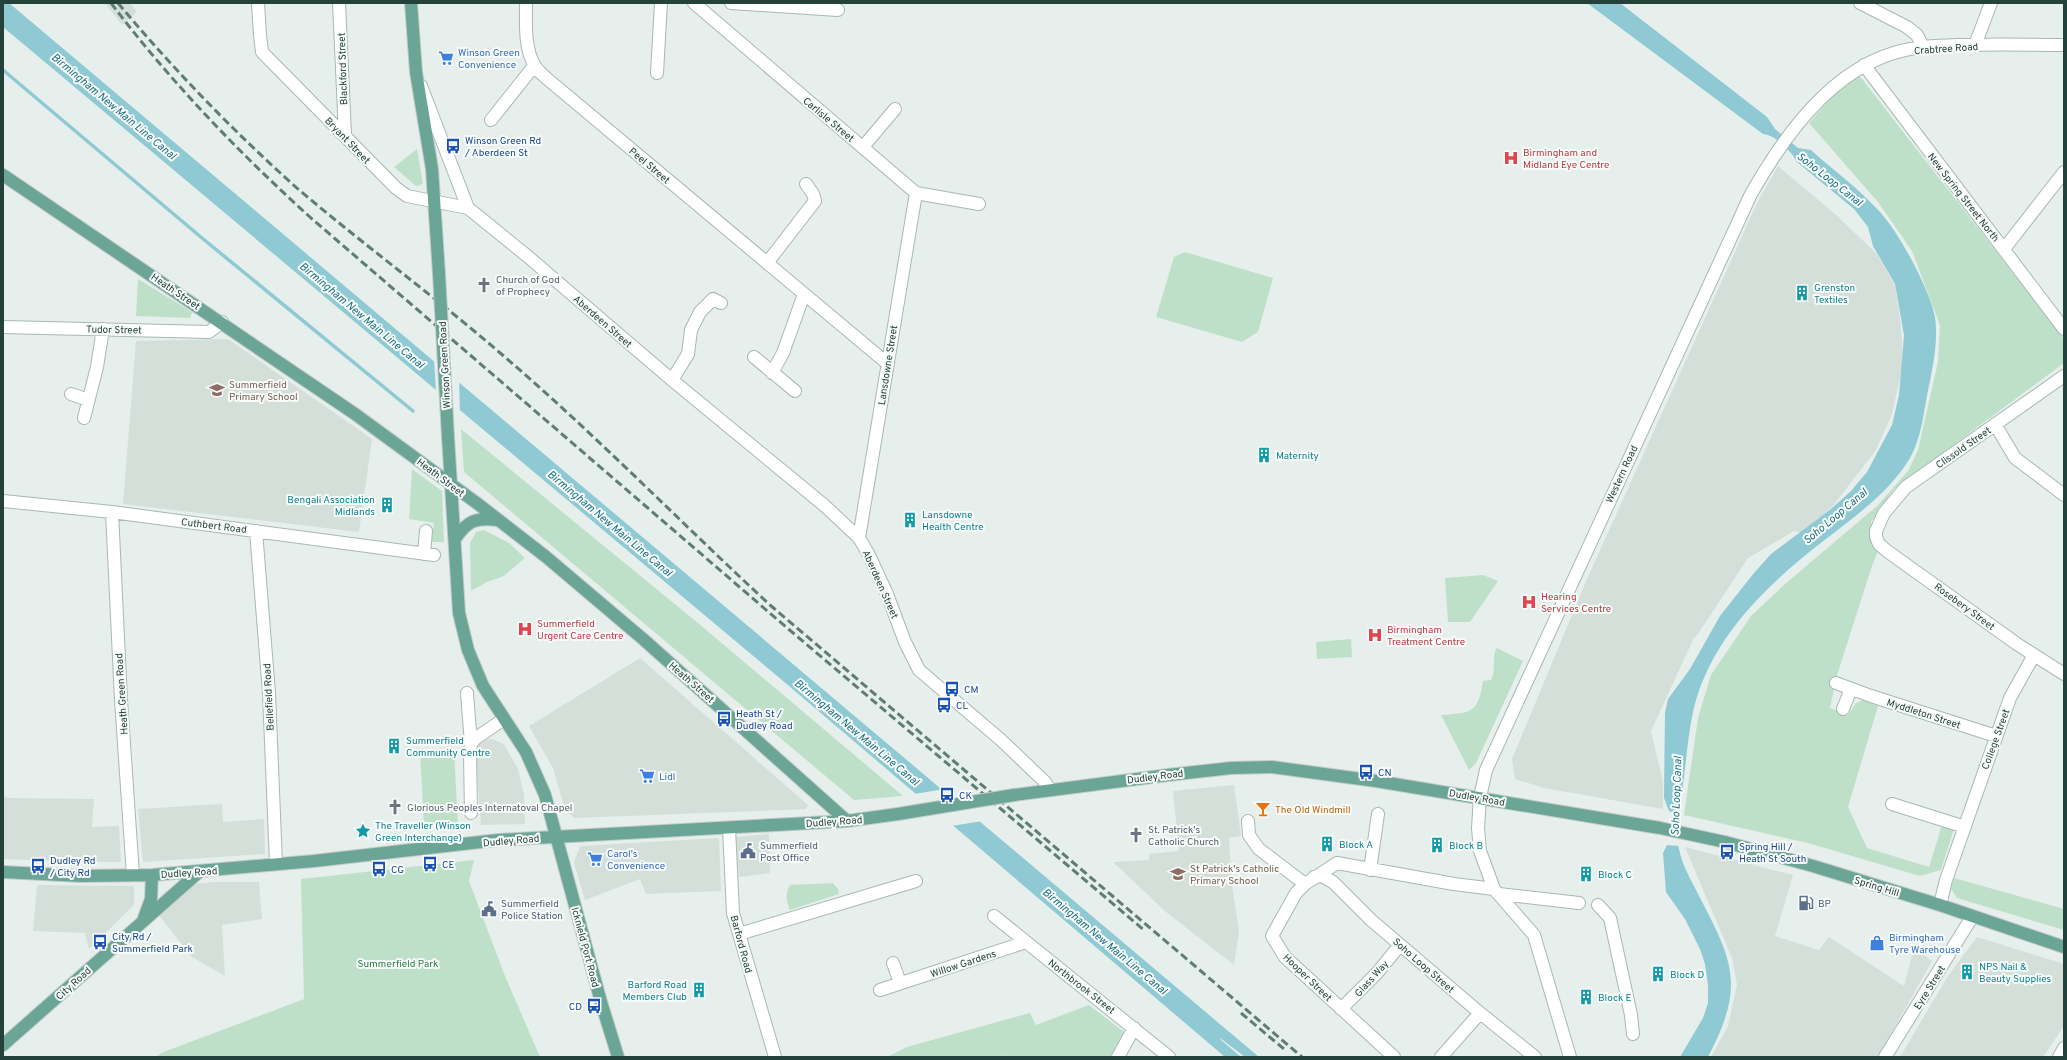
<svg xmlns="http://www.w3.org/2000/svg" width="2067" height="1060" font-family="Overpass,sans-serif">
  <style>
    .built { fill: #d4dfda }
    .green { fill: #bfe0c8 }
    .water { fill: #8ec9d4 }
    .pier { fill: #e6efeb }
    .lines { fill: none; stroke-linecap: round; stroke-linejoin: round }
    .stream { stroke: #8ec9d4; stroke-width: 3.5 }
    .minor-casing { stroke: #a8b8b2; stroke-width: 14 }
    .major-casing { stroke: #c2cac8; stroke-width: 14 }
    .minor { stroke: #fff; stroke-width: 12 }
    .major { stroke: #6aa596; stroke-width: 12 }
    .rail { stroke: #5f7d75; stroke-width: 3; stroke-dasharray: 8 4; stroke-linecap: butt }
    .major-bridge-casing { stroke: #c2cac8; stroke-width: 14; stroke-linecap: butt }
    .major-bridge { stroke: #6aa596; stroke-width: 12 }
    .labels { text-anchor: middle; stroke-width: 4; stroke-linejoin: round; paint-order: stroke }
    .street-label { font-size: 10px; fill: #24423a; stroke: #f7fbf9 }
    .shop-label { font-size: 10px; fill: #366cbe; stroke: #f7fbf9; text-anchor: start }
    .transit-label { font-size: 10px; fill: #164399; stroke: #f7fbf9; text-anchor: start }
    .health-label { font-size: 10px; fill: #be3a42; stroke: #f7fbf9; text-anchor: start }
    .worship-label { font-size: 10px; fill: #5b616d; stroke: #f7fbf9; text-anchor: start }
    .culture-label { font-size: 10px; fill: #0d838f; stroke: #f7fbf9; text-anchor: start }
    .education-label { font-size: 10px; fill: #785e54; stroke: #f7fbf9; text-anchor: start }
    .food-label { font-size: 10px; fill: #c56008; stroke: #f7fbf9; text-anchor: start }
    .service-label { font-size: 10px; fill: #4e5e75; stroke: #f7fbf9; text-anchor: start }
    .park-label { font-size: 10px; fill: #2d7a4b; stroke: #f7fbf9 }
    .water-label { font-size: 11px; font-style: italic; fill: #1c6f80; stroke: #f7fbf9 }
  </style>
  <rect width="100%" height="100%" fill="#e6efeb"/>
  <!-- built -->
  <path class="built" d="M105,3h25l7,9 -15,13z
    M1778,166l57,48 42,40 18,32 6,40 2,38 -11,50 -16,36 -44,57 -29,26 -9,-2 -46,27 -48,73 -7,9 -42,91 12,51v27l-119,-21 -29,-9 -3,-20 75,-180 170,-376z
    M228,339l144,100 -13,93 -236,-28 13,-163z
    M640,658l168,147 -2,4 -232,9 -9,-9 -12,-41 -24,-42z
    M492,739l12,5 14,25 6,26 1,29 -44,1 -6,-76 8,-9z
    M1234,785l7,51 -12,2 3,47 7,46 -5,34 -68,-53 -53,-50 36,-2v-6l30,-3 -6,-60z
    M3,796l5,2 86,1 -2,28 27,-1 2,36h-39l-79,-3z
    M222,804l1,18 41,-3 1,35 -122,8 -5,-53z
    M769,834l1,39 -31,4 -3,-40z
    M719,838l2,53 -75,3 -6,-15 -55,21 -11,-37 6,-17z
    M1685,847l108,28 -18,61 44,14 10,-13 75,49 10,-38 18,13 -54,96h-167l17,-31 9,-41 -5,-27z
    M215,882h44l3,37 -40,6 3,51 -33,-19 -34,-43 34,-30z
    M37,885l97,1v19l-45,44 -4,-16 -52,-2z
    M1977,937l87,27v62l-21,31h-143l48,-81z"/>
  <!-- green -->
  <path class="green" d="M1859,75l205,264v24l-170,126 -23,33 1,12 6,17 -6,15 -35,109 -7,33 18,7 8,-12 7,-3 15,6 -30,101 19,41 62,19 13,-42 12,4 -13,41 -21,6 -112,-33 -124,-28 14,-97 13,-43 40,-59 34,-32 92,-78 31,-35 10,-21 20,-88 2,-37 -28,-74 -34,-49 -69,-79 21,-24z
    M417,149l6,35 -7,2 -22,-19z
    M1185,252l88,26 -15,54 -16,10 -86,-25 18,-60z
    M138,279l54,33 -2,6 -54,-2z
    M461,429l237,194 205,173 -49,4 -390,-328z
    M412,469l30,22 2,51h-13l3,-19 -25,-4z
    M484,530l25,13 16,15 -21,18 -17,6 -16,9 -1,-48 6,-11z
    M1483,575l15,6 -28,41h-22l-3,-44z
    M1351,639l1,18 -35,2 -1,-17z
    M1497,648l26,13 -47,102 -7,7 -28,-55c31,-2 37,-2 42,-34l8,-1c6,-12 0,-26 6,-32z
    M454,749l4,76 -34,1 -4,-75z
    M474,860l-5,21 36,95 35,81h-384l5,-4 143,-54 -3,-120z
    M1954,878l110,31v21l-107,-32 -6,-9z
    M833,883l5,6 1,5 -49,16c-4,-9 -5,-16 0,-25z
    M1089,1005l35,27 -14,25h-105l-3,-2 -1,2h-114l20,-10 123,-34 6,12z"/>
  <!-- water -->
  <path class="water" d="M3,3h6l1250,1054h-14l-25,-19 1,2 20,17h-16l-443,-377 -779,-653z
    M1587,3h33l147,114 8,12 23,19 13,2c22,20 47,38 67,60 20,20 52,80 57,107 3,22 -1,43 -5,64 -6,25 -7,54 -20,77 -21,35 -56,59 -88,84 -57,44 -116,101 -130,175 -5,25 -6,50 -10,74 -3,19 -7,39 -3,58 3,17 14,34 21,49 35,66 44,90 8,159h-28l23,-39 5,-15v-18l-3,-21 -5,-15 -15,-30 -19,-27 -3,-39 4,-8 2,-34 -5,-13 1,-85 3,-14 22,-30 30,-53 34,-43 17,-19 60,-45 20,-18 16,-19 25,-47 7,-30 5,-60 -9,-51 -22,-38 -5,-19 -14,-18 -57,-47c-6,-11 -21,-27 -34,-28z"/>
  <!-- pier -->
  <path class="pier" d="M434,359l25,20 1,34 -24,-20z
    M945,789l38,32 -32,5 -37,-32z
    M1667,811l13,2 1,33 -16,-1z"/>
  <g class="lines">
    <!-- stream -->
    <path class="stream" d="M3,70l199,168 211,173"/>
    <!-- minor casing -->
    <g class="minor-casing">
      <path id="minor" d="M258,3l2,32 2,17 134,136 11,8 61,12 58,47 146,125 153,126 34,32 9,15 19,41 18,48 14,28 82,70 44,42 5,8
        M339,3l6,132
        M526,3c0,19 -2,46 9,63 2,4 7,8 10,11l343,287
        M694,3l222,190 63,11
        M731,3l107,7
        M1860,3l47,24 10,8 6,12
        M1975,45l16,-42
        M1864,65l200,264
        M657,73l4,-70
        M421,86l47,122
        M491,120l43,-54
        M863,147l32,-38
        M2004,249l60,-77
        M767,263l48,-62 -2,-7 -7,-10
        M3,327l206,5 13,-10
        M754,357l41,34
        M772,373l11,-20 21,-59
        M2064,376l-158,111 -22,26 -8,18v6l3,7 8,7 130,93 47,30
        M672,380l16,-26 3,-24 9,-18 13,-13 8,4
        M71,394l17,6
        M84,418l13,-51 6,-38
        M1995,424l20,34 49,37
        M3,501l109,11 322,43
        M112,512l9,188 12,175
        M256,531l13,162 7,171
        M859,538l57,-345
        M424,554l2,-23
        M1836,683l35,13 125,40
        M467,693l4,51 -1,9 1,60
        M1843,709l8,-20
        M471,744l5,-6 28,-19
        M1892,804l73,23
        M1248,821l1,14 10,14 46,35
        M729,828l4,85 42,144
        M1370,870l8,-56
        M1314,877l8,-1 11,6 38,38 109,93 55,44
        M1499,894l80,9
        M1598,905l12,13 21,97 2,19
        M1940,905l6,-25 64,-182 24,-43
        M994,916l175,141
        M739,934l177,-53
        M893,963l7,20
        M880,990l146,-48
        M1341,1009l36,-36 23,-28
        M1118,1057l16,-29
        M1394,1057l-109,-100 -13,-21 24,-43 9,-9 32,-21 117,21 40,5
        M1441,1057l39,-44
        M1570,1057l-36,-122 -40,-46 -14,-38 -2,-23 2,-31 6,-27 265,-576c37,-65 91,-140 173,-147 46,-4 94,-2 140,-2
        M1885,1057l87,-140
        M2059,1057l5,-9"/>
    </g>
    <!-- major casing -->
    <g class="major-casing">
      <path id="major" d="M411,3l5,69 16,97 7,105
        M3,175l352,239 123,90 67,52 98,83 204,182
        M448,437l11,176 9,37 15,36 43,66 19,43 56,207 17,55
        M455,539c12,-18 21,-22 42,-19
        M1014,795l154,-20 63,-7 41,-1 104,14 284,47 65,14 88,24 127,39 124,42
        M3,872l78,4 71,-1 162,-14 184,-21 349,-19 51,-7
        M144,918l7,-19 1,-24
        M3,1045l196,-173"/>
    </g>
    <!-- minor -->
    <use href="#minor" class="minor"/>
    <!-- major -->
    <use href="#major" class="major"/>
    <!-- rail -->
    <path class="rail" d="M111,3c59,78 127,149 200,215l475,409 358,303
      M118,3c56,67 115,128 180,186 66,56 136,107 201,163 94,80 180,169 271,253l532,452
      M1241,1013l43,36"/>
    <!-- major-bridge casing -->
    <g class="major-bridge-casing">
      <path id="major-bridge" d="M439,274l9,163
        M898,814l116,-19"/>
    </g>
    <!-- major-bridge -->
    <use href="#major-bridge" class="major-bridge"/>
  </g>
  <!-- icons -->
  <defs>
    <g id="supermarket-bare" transform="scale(1.2)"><path d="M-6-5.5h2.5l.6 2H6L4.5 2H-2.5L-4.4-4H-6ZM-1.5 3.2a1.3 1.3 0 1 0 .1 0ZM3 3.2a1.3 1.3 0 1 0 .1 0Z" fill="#3f7fe0" stroke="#f7fbf9" stroke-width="2.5" paint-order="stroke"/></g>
    <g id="bus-bare" transform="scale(1.2)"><path d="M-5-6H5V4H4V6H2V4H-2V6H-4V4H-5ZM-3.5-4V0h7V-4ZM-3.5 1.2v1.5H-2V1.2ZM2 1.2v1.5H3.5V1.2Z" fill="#1a4fb4" stroke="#f7fbf9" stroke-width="2.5" paint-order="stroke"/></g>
    <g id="hospital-bare" transform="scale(1.2)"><path d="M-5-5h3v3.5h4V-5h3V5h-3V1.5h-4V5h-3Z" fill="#e0444e" stroke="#f7fbf9" stroke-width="2.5" paint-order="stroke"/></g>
    <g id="church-bare" transform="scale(1.2)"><path d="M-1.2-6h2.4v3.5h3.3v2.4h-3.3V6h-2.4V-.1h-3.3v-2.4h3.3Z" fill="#6b7280" stroke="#f7fbf9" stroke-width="2.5" paint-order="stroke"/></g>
    <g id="building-bare" transform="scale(1.2)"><path d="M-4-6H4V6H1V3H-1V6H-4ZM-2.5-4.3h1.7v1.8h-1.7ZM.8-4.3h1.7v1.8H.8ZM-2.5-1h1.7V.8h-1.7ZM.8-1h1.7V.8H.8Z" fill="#0f9aa8" stroke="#f7fbf9" stroke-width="2.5" paint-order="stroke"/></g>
    <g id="school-bare" transform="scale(1.2)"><path d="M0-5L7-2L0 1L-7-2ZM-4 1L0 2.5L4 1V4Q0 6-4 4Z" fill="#8d6e63" stroke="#f7fbf9" stroke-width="2.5" paint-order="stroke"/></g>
    <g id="bar-bare" transform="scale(1.2)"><path d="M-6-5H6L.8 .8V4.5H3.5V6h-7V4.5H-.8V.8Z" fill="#e8710a" stroke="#f7fbf9" stroke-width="2.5" paint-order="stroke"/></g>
    <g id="sight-bare" transform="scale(1.2)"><path d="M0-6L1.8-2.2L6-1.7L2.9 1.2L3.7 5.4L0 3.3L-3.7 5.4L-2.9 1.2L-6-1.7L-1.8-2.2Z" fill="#0f9aa8" stroke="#f7fbf9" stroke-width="2.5" paint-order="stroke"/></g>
    <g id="civic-bare" transform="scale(1.2)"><path d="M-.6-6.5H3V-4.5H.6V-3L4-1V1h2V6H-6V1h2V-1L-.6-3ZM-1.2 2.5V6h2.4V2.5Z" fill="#5c6f8a" stroke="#f7fbf9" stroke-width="2.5" paint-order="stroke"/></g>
    <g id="fuel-bare" transform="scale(1.2)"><path d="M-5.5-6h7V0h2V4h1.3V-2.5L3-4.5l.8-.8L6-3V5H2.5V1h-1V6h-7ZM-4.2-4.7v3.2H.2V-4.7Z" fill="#5c6f8a" stroke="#f7fbf9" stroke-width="2.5" paint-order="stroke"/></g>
    <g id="shop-bare" transform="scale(1.2)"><path d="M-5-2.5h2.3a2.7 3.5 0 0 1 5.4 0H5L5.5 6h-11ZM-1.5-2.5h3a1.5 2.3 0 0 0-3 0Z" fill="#3f7fe0" stroke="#f7fbf9" stroke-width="2.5" paint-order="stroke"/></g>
  </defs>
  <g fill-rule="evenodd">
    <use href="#supermarket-bare" x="446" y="58"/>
    <use href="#bus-bare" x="453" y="146"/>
    <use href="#hospital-bare" x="1511" y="158"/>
    <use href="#church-bare" x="484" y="285"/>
    <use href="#building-bare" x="1802" y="293"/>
    <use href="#school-bare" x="217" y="390"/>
    <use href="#building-bare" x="1264" y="455"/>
    <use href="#building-bare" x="387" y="505"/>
    <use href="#building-bare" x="910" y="520"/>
    <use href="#hospital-bare" x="1529" y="602"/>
    <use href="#hospital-bare" x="525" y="629"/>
    <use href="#hospital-bare" x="1375" y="635"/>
    <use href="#bus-bare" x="952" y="689"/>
    <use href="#bus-bare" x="944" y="705"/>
    <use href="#bus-bare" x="724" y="719"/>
    <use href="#building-bare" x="394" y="746"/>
    <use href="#bus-bare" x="1366" y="772"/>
    <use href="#supermarket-bare" x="647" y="776"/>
    <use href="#bus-bare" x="947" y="795"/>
    <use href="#church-bare" x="395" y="807"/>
    <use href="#bar-bare" x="1263" y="809"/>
    <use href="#sight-bare" x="363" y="831"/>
    <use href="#church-bare" x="1136" y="835"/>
    <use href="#building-bare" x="1327" y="844"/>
    <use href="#building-bare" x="1437" y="845"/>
    <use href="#civic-bare" x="748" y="851"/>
    <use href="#bus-bare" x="1727" y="852"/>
    <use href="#supermarket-bare" x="595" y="859"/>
    <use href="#bus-bare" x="430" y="864"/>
    <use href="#bus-bare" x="38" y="866"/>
    <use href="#bus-bare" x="379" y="869"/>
    <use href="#school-bare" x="1178" y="874"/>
    <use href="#building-bare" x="1586" y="874"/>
    <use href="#fuel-bare" x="1806" y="903"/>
    <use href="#civic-bare" x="489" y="909"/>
    <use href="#bus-bare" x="100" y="942"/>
    <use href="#shop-bare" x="1877" y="943"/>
    <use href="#building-bare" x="1967" y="972"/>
    <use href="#building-bare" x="1658" y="974"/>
    <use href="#building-bare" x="699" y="990"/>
    <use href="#building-bare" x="1586" y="997"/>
    <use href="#bus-bare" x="594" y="1006"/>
  </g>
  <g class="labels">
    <!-- street labels -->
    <g class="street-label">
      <text transform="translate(1946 48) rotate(-4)" y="4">Crabtree Road</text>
      <text transform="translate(342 69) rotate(-92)" y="4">Blackford Street</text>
      <text transform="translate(829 119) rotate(40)" y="4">Carlisle Street</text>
      <text transform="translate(348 140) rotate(46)" y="4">Bryant Street</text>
      <text transform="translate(650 165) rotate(40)" y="4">Peel Street</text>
      <text transform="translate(1964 197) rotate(52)" y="4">New Spring Street North</text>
      <text transform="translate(176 291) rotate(34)" y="4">Heath Street</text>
      <text transform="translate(603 321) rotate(41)" y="4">Aberdeen Street</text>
      <text transform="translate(114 329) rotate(1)" y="4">Tudor Street</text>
      <text transform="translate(444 365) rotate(-93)" y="4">Winson Green Road</text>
      <text transform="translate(887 365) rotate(-81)" y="4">Lansdowne Street</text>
      <text transform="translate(1963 447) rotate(-35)" y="4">Clissold Street</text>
      <text transform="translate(1621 474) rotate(-65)" y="4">Western Road</text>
      <text transform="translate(441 477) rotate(37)" y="4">Heath Street</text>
      <text transform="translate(214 525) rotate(7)" y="4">Cuthbert Road</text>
      <text transform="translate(881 584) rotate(66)" y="4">Aberdeen Street</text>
      <text transform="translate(1965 606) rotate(36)" y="4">Rosebery Street</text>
      <text transform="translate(692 682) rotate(41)" y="4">Heath Street</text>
      <text transform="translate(121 694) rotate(-94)" y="4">Heath Green Road</text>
      <text transform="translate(268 697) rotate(-93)" y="4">Bellefield Road</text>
      <text transform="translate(1924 713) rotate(18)" y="4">Myddleton Street</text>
      <text transform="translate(1995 739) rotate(-70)" y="4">College Street</text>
      <text transform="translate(1155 776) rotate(-7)" y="4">Dudley Road</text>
      <text transform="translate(1477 797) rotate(10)" y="4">Dudley Road</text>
      <text transform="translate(834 821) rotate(-4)" y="4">Dudley Road</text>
      <text transform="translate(511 840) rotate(-5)" y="4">Dudley Road</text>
      <text transform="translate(189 872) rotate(-4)" y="4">Dudley Road</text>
      <text transform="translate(1877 886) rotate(17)" y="4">Spring Hill</text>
      <text transform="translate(742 944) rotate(75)" y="4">Barford Road</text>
      <text transform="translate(586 947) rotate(75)" y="4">Icknield Port Road</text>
      <text transform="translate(963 963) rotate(-18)" y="4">Willow Gardens</text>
      <text transform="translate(1424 965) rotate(41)" y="4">Soho Loop Street</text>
      <text transform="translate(1308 977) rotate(44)" y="4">Hooper Street</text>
      <text transform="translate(1371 978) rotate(-48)" y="4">Glass Way</text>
      <text transform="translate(73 983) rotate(-42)" y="4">City Road</text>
      <text transform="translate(1082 986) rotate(38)" y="4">Northbrook Street</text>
      <text transform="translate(1929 987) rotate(-58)" y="4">Eyre Street</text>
    </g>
    <!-- shop labels -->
    <g class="shop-label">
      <text x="458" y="56">Winson Green<tspan x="458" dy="12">Convenience</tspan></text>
      <text x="659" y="780">Lidl</text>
      <text x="607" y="857">Carol's<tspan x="607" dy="12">Convenience</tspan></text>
      <text x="1889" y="941">Birmingham<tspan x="1889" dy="12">Tyre Warehouse</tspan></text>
    </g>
    <!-- transit labels -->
    <g class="transit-label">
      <text x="465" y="144">Winson Green Rd<tspan x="465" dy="12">/ Aberdeen St</tspan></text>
      <text x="964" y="693">CM</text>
      <text x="956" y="709">CL</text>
      <text x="736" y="717">Heath St /<tspan x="736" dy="12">Dudley Road</tspan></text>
      <text x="1378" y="776">CN</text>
      <text x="959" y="799">CK</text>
      <text x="1739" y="850">Spring Hill /<tspan x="1739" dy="12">Heath St South</tspan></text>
      <text x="50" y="864">Dudley Rd<tspan x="50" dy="12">/ City Rd</tspan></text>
      <text x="442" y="868">CE</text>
      <text x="391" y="873">CG</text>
      <text x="112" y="940">City Rd /<tspan x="112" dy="12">Summerfield Park</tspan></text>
      <text x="582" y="1010" text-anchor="end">CD</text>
    </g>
    <!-- health labels -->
    <g class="health-label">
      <text x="1523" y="156">Birmingham and<tspan x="1523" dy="12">Midland Eye Centre</tspan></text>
      <text x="1541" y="600">Hearing<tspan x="1541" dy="12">Services Centre</tspan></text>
      <text x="537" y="627">Summerfield<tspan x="537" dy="12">Urgent Care Centre</tspan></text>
      <text x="1387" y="633">Birmingham<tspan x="1387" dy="12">Treatment Centre</tspan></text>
    </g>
    <!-- worship labels -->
    <g class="worship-label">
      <text x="496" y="283">Church of God<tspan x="496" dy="12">of Prophecy</tspan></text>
      <text x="407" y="811">Glorious Peoples Internatoval Chapel</text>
      <text x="1148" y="833">St. Patrick's<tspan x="1148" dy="12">Catholic Church</tspan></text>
    </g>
    <!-- culture labels -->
    <g class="culture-label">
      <text x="1814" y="291">Grenston<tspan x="1814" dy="12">Textiles</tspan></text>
      <text x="1276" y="459">Maternity</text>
      <text x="375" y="503" text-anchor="end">Bengali Association<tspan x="375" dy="12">Midlands</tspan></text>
      <text x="922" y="518">Lansdowne<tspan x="922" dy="12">Health Centre</tspan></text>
      <text x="406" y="744">Summerfield<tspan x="406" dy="12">Community Centre</tspan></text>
      <text x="375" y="829">The Traveller (Winson<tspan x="375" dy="12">Green Interchange)</tspan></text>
      <text x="1339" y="848">Block A</text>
      <text x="1449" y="849">Block B</text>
      <text x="1598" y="878">Block C</text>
      <text x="1979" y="970">NPS Nail &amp;<tspan x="1979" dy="12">Beauty Supplies</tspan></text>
      <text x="1670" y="978">Block D</text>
      <text x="687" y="988" text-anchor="end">Barford Road<tspan x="687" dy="12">Members Club</tspan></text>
      <text x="1598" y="1001">Block E</text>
    </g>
    <!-- education labels -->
    <g class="education-label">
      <text x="229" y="388">Summerfield<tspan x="229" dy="12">Primary School</tspan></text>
      <text x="1190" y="872">St Patrick's Catholic<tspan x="1190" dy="12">Primary School</tspan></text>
    </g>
    <!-- food labels -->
    <g class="food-label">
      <text x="1275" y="813">The Old Windmill</text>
    </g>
    <!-- service labels -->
    <g class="service-label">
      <text x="760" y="849">Summerfield<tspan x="760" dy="12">Post Office</tspan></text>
      <text x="501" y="907">Summerfield<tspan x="501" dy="12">Police Station</tspan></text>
      <text x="1818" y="907">BP</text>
    </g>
    <!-- park labels -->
    <g class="park-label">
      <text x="398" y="967">Summerfield Park</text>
    </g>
    <!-- water labels -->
    <g class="water-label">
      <text transform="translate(114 106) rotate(40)" y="4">Birmingham New Main Line Canal</text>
      <text transform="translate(1830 179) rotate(38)" y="4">Soho Loop Canal</text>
      <text transform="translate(362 315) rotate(40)" y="4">Birmingham New Main Line Canal</text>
      <text transform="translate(1835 516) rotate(-40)" y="4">Soho Loop Canal</text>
      <text transform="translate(610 523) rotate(40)" y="4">Birmingham New Main Line Canal</text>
      <text transform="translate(857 732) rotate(40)" y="4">Birmingham New Main Line Canal</text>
      <text transform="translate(1676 796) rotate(-88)" y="4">Soho Loop Canal</text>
      <text transform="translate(1105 941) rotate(40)" y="4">Birmingham New Main Line Canal</text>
    </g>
  </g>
  <!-- border -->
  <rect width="2067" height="1060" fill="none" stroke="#24423a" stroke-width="8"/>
</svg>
